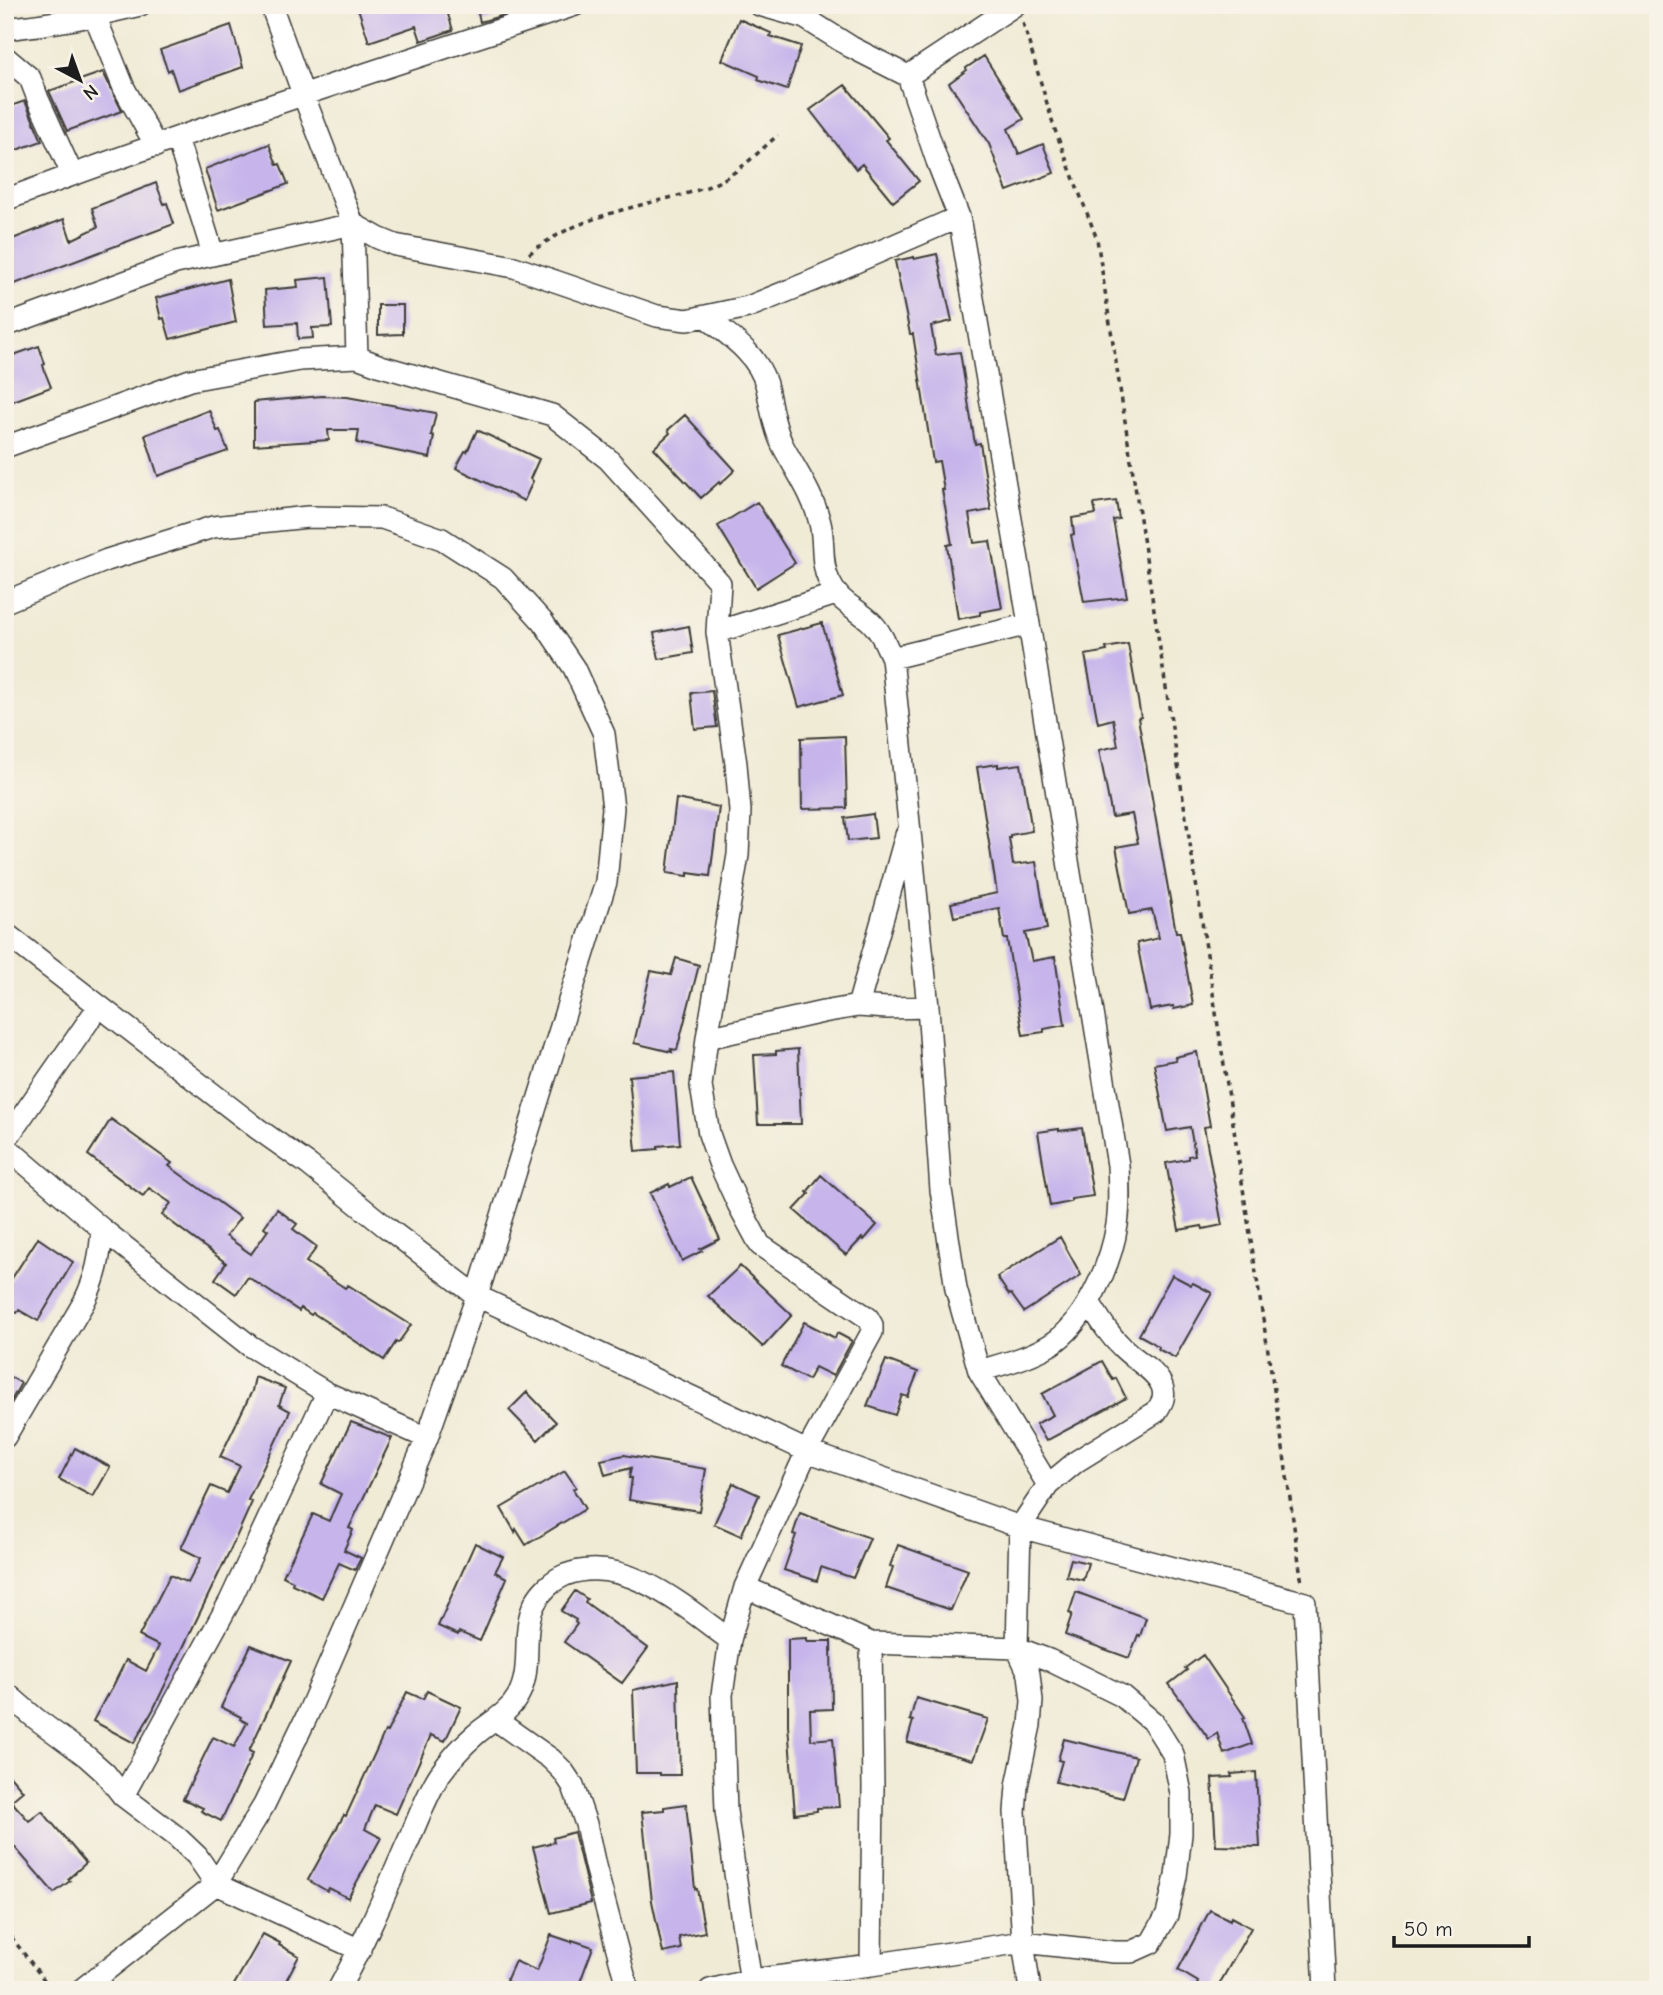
<svg xmlns="http://www.w3.org/2000/svg" width="1663" height="1995" font-family="'Comic Neue',sans-serif">
  <style>
    .building { fill: #c6b4eb }
    .lines { fill: none; stroke-linecap: round; stroke-linejoin: round }
    .street-casing { stroke: #3c3b38; stroke-width: 24 }
    .path { stroke: #3c3b38; stroke-width: 3.5; stroke-dasharray: 5 5; stroke-linecap: butt }
    .street { stroke: #fff; stroke-width: 21 }
  </style>
  <rect width="100%" height="100%" fill="#f7f3e8"/>
  <filter id="ink" filterUnits="userSpaceOnUse"><feTurbulence type="fractalNoise" baseFrequency=".0143" numOctaves="2"/><feDisplacementMap in="SourceGraphic" scale="14" xChannelSelector="R" yChannelSelector="G"/><feConvolveMatrix kernelMatrix="1 2 1 2 8 2 1 2 1" color-interpolation-filters="sRGB"/></filter>
  <filter id="wash" filterUnits="userSpaceOnUse"><feTurbulence type="fractalNoise" baseFrequency=".00686" numOctaves="4" result="noise"/><feDisplacementMap in="SourceGraphic" scale="28" xChannelSelector="R" yChannelSelector="G"/><feGaussianBlur stdDeviation="1.57" result="paint"/><feColorMatrix in="noise" values="0 0 0 0 0 0 0 0 0 0 0 0 0 0 0 0 0 1.4 0 .05"/><feComposite in="paint" operator="in"/></filter>
  <g filter="url(#wash)">
    <rect width="100%" height="100%" fill="#f0ebd5"/>
    <g id="blocks">
      <!-- building -->
      <path class="building" d="M357,5h88l8,25 -32,11 -5,-15 -47,16z
        M487,5h14l3,10 -24,7 -3,-13z
        M739,19l32,14 -1,3 31,10 -14,44 -29,-10 1,-4 -37,-16z
        M231,25l12,42 -65,23 -7,-21 -3,2 -8,-21z
        M984,56l40,63 -16,10 11,25 24,-10 11,29 -47,18 -18,-47 -40,-61 18,-13 -1,-2z
        M103,72l19,39 -55,20 -18,-40z
        M845,85l44,53 -3,2 33,41 -26,21 -31,-38 -6,5 -46,-59z
        M25,101l17,40 -37,13v-46z
        M269,144l8,21 3,-1 8,20 -70,26 -13,-41z
        M156,183l8,21 3,-1 7,21 -162,61 -7,-18v-25l59,-23 7,21 27,-13 -6,-19z
        M937,254l15,67 -21,5 5,29 24,-3 15,92 5,-1 11,67 -22,4 5,29 16,-2 12,67 -22,4v3l-22,4 -11,-74 5,-1 -10,-54h2l-5,-29 -6,1 -20,-128h-3l-15,-73 19,-4v2z
        M328,277l4,50 -20,1 1,10 -15,1 -1,-16 -30,2 -2,-35 33,-3 -1,-7z
        M228,279l8,43 -66,17 -6,-21 -3,1 -5,-21z
        M378,305h25v29l-25,1z
        M39,346l6,18 -2,1 2,7 6,15 -46,17v-46z
        M322,396l25,1 89,16 -5,22 3,1 -4,22 -73,-15 2,-13h-31l1,10 -75,5v-43z
        M209,410l8,21 3,-1 8,21 -70,25 -13,-41z
        M685,415l50,55 -15,14 -1,-2 -18,16 -47,-50 16,-15 -2,-3z
        M477,430l62,29 -9,20 3,2 -9,20 -68,-33 9,-17 2,1z
        M1116,501l3,18 -6,1 14,77 -43,5 -13,-67 3,-1 -2,-16 24,-4 -2,-10z
        M757,502l38,61 -39,25 -38,-62z
        M822,623l21,72 -44,12 -21,-72z
        M689,626l4,27 -34,6 -5,-26z
        M1128,644l13,73 -3,1 26,148 12,66h4l13,73 -19,4 -1,-3 -23,4 -13,-67 22,-5 -7,-28 -23,4 -13,-67 22,-4 -6,-29 -20,3 -13,-67 19,-4 -5,-27 -15,4 -13,-68 22,-4 -1,-3z
        M712,691l5,36 -22,2 -4,-36z
        M845,736l2,72 -45,1 -1,-71z
        M998,764v3l23,-3 11,67 -22,4v3h-1l4,27 23,-3 11,67 -22,4 7,28 23,-4 10,68 -21,4v3l-21,3 -16,-96h-3l-5,-31 -45,9 -3,-14 46,-10 -20,-126z
        M676,799l43,8 -9,69 -22,-3v3l-21,-3z
        M873,814l3,24 -28,3 -3,-23z
        M676,958l23,7 -22,85 -6,-1 1,3 -38,-9 17,-72 20,4z
        M798,1049l3,75h-43l-4,-69 22,-1v-3z
        M1197,1052l13,74 -6,1 18,98 -19,4 -1,-3 -23,4 -13,-67 22,-4v-3l7,-1 -5,-28 -23,4 -13,-67 22,-4 -1,-3z
        M674,1072l6,72 -22,2v3l-22,2 -7,-75z
        M111,1119l61,44 -3,3 71,52 -14,18 25,18 17,-24 -4,-3 13,-18 20,15 -4,5 24,18 -11,15 39,26 3,-3 63,40 -13,18 -2,-1 -12,18 -71,-47 -2,2 -10,-7 -2,3 -51,-34 -12,17 -21,-15 11,-16 -64,-48 9,-12 -22,-15 -6,8 -55,-41z
        M1082,1128l11,68 -22,3v3l-21,4 -12,-74 21,-3v2z
        M821,1175l56,50 -13,15 -2,-2 -16,17 -52,-45 15,-16 -2,-2z
        M691,1177l29,62 -20,10 2,2 -20,10 -32,-68 19,-9 1,3z
        M1060,1237l21,38 -57,37 -13,-18 -2,1 -12,-18z
        M38,1238l35,24 -35,59 -19,-11 -2,3 -12,-7v-17z
        M740,1266l52,49 -29,32 -55,-51z
        M1172,1275l19,10 2,-2 19,10 -37,65 -17,-9 1,-2 -7,-5 -13,-7z
        M804,1322l31,16 2,-5 15,8 -19,35 -18,-9 -7,13 -27,-14z
        M886,1360l32,12 -10,25 -6,-2 -7,20 -28,-9z
        M1102,1361l11,19 3,-2 10,20 -80,43 -10,-17 17,-9 -11,-21z
        M5,1374l16,9 -11,20 -5,-3z
        M255,1377l30,11 -6,17 11,6 -42,89 4,2 -18,40 -81,168 -19,33 -41,-22 14,-26 1,1 18,-36 20,11 13,-25 -20,-10 31,-61 18,8 13,-25 -20,-10 30,-62 16,7 13,-27 -20,-9 32,-66z
        M527,1392l29,30 -18,18 -29,-30z
        M351,1422l41,16 -43,90 4,2 -9,20 17,8 -6,12 -16,-7 -17,35 -30,-14 1,-3 -10,-5 30,-62 16,7 12,-27 -20,-10z
        M75,1448l35,19 -17,30 -34,-18z
        M624,1455l82,14 -7,42 -70,-11 3,-22h-3l2,-10 -26,7 -4,-15z
        M565,1471l11,16 -3,2 12,20 -59,36 -10,-16 -1,3 -14,-24z
        M733,1483l26,12 -18,41 -27,-12z
        M800,1513l70,25 -17,40 -32,-11 -4,14 -33,-11 12,-35 -3,-1z
        M475,1543l28,14 -8,15 12,6 -27,63 -21,-9 -1,3 -20,-9z
        M898,1545l70,25 -17,40 -65,-22 7,-21 -3,-1z
        M1071,1559l17,4 -5,17 -17,-4z
        M575,1591l12,8 -2,3 63,46 -26,35 -58,-41 13,-18 -2,-2 1,-2 -15,-9z
        M1076,1592l70,26 -6,18 -2,-1 -9,23 -64,-23 7,-21 -3,-1z
        M807,1638v3h24l1,68 -22,1 1,30 22,-2 6,69 -22,1v3l-22,3 -7,-89v-86z
        M251,1645l40,16 -42,90 4,2 -32,68 -20,-10 2,-3 -20,-9 30,-62 21,10 13,-24 -7,-4 1,-2 -20,-10z
        M1203,1655l42,62 -2,1 9,26 -28,10 -7,-21 -8,6 -40,-55 18,-14 -2,-2z
        M678,1680l2,95h-20v-2h-24l-3,-83z
        M427,1691l34,16 -16,34 -14,-6 -35,79 -21,-9 -10,24 16,9 -33,60 -19,-10 -2,3 -19,-11 36,-65 2,1 39,-85 2,1 20,-40 16,7z
        M916,1698l72,21 -15,41 -66,-18 6,-21 -3,-1z
        M1064,1739l72,18 -13,41 -67,-16 6,-21 -4,-1z
        M5,1770l18,21 -12,10 18,20 13,-10 44,52 -18,16 2,2 -16,12 -49,-57z
        M1256,1772l4,75 -44,-1 -4,-68 20,-1 -1,-3z
        M686,1804l9,85h2l8,43 -26,5 2,12 -18,4 -11,-52 -10,-89 22,-2v-3z
        M574,1832l17,71 -40,10 -18,-66 21,-5 -1,-4z
        M1210,1910l20,10 1,-3 20,11 -35,62h-9l-10,-6 1,-2 -20,-12z
        M263,1934l17,9 -1,2 20,11 -18,34h-50z
        M551,1935l21,7v-2l21,7 -16,43h-51l-20,-9 9,-20 22,10z"/>
    </g>
  </g>
  <g filter="url(#ink)">
    <use href="#blocks" fill-opacity="0" stroke="#3c3b38" stroke-width="2"/>
    <g class="lines">
      <!-- street casing -->
      <g class="street-casing">
        <path id="street" d="M271,5l32,89 50,130 4,133
          M759,5l46,13 46,29 57,29 107,-71
          M95,16l29,72 32,58
          M5,29c46,-5 91,-13 135,-24
          M5,57l25,21 8,21 34,75
          M908,76l29,85 22,56 70,407 89,541c1,20 2,40 -1,60 -6,39 -32,99 -67,120 -22,13 -47,19 -71,26
          M177,138l36,116
          M5,200c188,-71 379,-132 570,-195
          M706,317c23,19 51,36 60,67 5,20 7,42 17,62 13,25 30,48 37,77 5,19 0,39 9,58 9,21 26,26 41,40 11,10 16,24 22,37l36,349 13,183 15,99 23,82 69,114
          M5,326l171,-63 177,-39 25,14 17,7 119,22 143,49 30,4 61,-13 64,-26 147,-64
          M5,447l185,-67 110,-20 57,-3 24,9 171,49 56,44 112,124 -3,49 19,132 4,47 -2,44 -31,183 -6,48 8,48 11,31 18,39 22,41 108,73 4,7v7l-65,119 -62,136 -15,53 -8,55 4,116 26,179
          M5,602l102,-42 106,-33 95,-10 74,1 60,21 61,39 40,44 31,46 30,66 9,74 -7,74 -129,414 -50,142 -121,280 -42,87 -48,79 -135,106
          M717,632l119,-38
          M892,658l137,-34
          M5,933l253,196 51,36 77,62 91,69 330,155 213,76 285,76 20,387
          M858,1006l48,-171
          M707,1038l116,-26 35,-6 29,2 41,-1
          M5,1141l94,-135
          M5,1146l97,83 148,117 77,47 100,45
          M5,1437l79,-135c13,-26 16,-45 18,-73
          M5,1692l30,26 51,38 19,17 18,23 54,41 20,19 19,28 144,66
          M496,1720l55,39 12,12 10,15 13,38 9,42 33,124
          M123,1796l107,-195 97,-208
          M871,1965l2,-178 -2,-144
          M338,1990c26,-47 47,-96 68,-144 11,-23 20,-51 34,-72 10,-14 22,-28 35,-39 15,-13 33,-21 43,-39 16,-29 2,-64 17,-93 6,-12 18,-23 30,-28 59,-23 121,33 165,65
          M710,1990l41,-10 120,-15 152,-23 91,10h17l20,-9 16,-28 9,-39 5,-42v-41l-8,-39 -20,-32 -31,-26 -73,-36 -32,-12 -146,-5 -126,-56
          M1030,1990l-7,-48 -8,-130 2,-26 13,-61 2,-24 -3,-27 -12,-26 3,-121 28,-42 29,-24 79,-49c6,-9 10,-15 6,-26 -6,-16 -28,-26 -40,-39 -14,-13 -23,-29 -33,-45"/>
      </g>
      <!-- path -->
      <path class="path" d="M1023,23l32,107 42,109 187,1216 18,129
        M529,254c37,-30 83,-42 128,-53 20,-5 39,-9 57,-17 25,-11 44,-32 64,-49
        M5,1929l47,61"/>
      <!-- street -->
      <use href="#street" class="street"/>
    </g>
  </g>
  <!-- margin -->
  <rect width="1663" height="1995" fill="none" stroke="#f7f3e8" stroke-width="28"/>
  <!-- north arrow -->
  <g transform="translate(80 80) rotate(139)" stroke="#f7f3e8" stroke-width="5" paint-order="stroke">
  <path d="M0-5L12 26L0 18L-12 26Z" fill="#1c1c1c"/>
  <text y="-10" font-size="19" font-weight="bold" text-anchor="middle" fill="#1c1c1c">N</text>
  </g>
  <!-- scale -->
  <path d="M1394 1936v10h135v-10" fill="none" stroke="#1c1c1c" stroke-width="3.5"/>
  <text x="1404" y="1936" font-size="21" fill="#1c1c1c" stroke="#f7f3e8" stroke-width="5" paint-order="stroke">50 m</text>
</svg>
